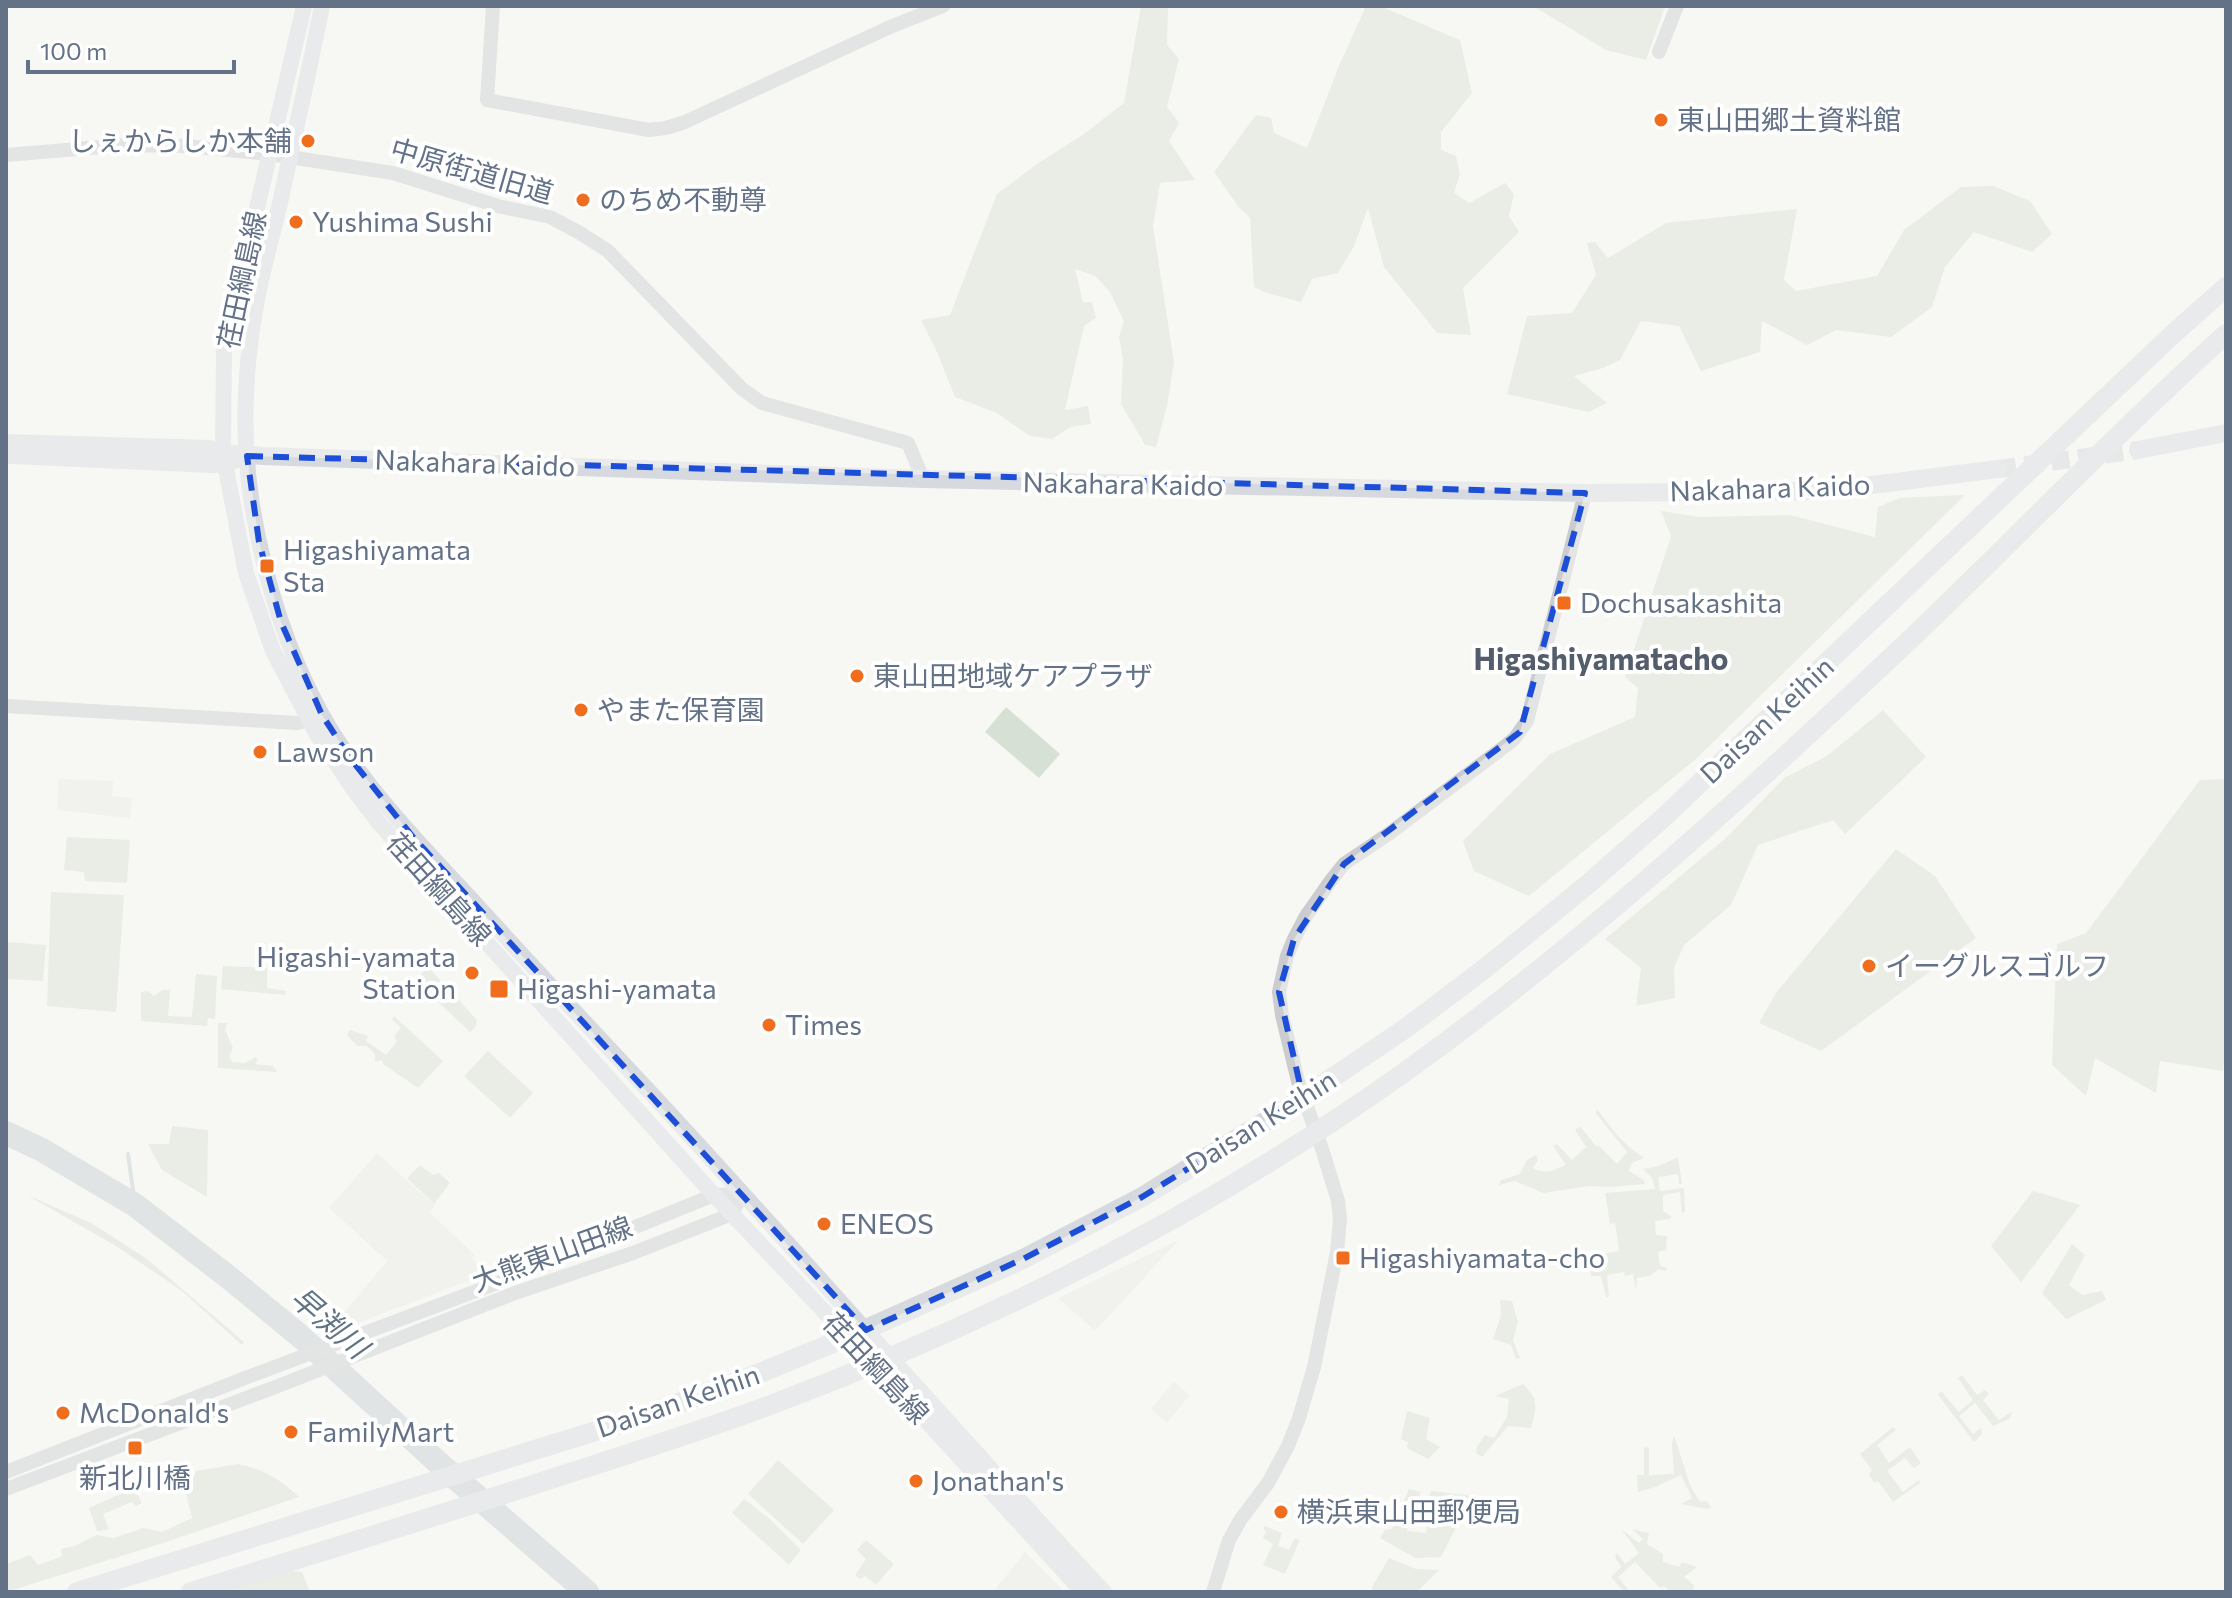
<svg xmlns="http://www.w3.org/2000/svg" width="2232" height="1598" font-family="Commissioner,'Noto Sans JP',sans-serif">
  <style>
    .built { fill: #e8e8e7 }
    .green { fill: #d7e0d5 }
    .lines { fill: none; stroke-linecap: round; stroke-linejoin: round }
    .stream { stroke: #c3ccd3; stroke-width: 4 }
    .river { stroke: #c3ccd3; stroke-width: 24 }
    .primary-tunnel { stroke: #d2d6d9; stroke-width: 18; stroke-dasharray: 18 9; stroke-linecap: butt }
    .tertiary { stroke: #caccd0; stroke-width: 14 }
    .secondary { stroke: #d6dadf; stroke-width: 16 }
    .primary { stroke: #d6dadf; stroke-width: 18 }
    .motorway { stroke: #d6dadf; stroke-width: 20 }
    .marked { fill: none; stroke: #1d4ed8; stroke-width: 6; stroke-dasharray: 16 10; stroke-linejoin: round }
    .poi-dot { fill: #ef6d1c; stroke: #fff; stroke-width: 3 }
    .labels { text-anchor: middle; stroke-width: 8; stroke-linejoin: round; paint-order: stroke }
    .poi-label { font-size: 28px; fill: #647287; stroke: #fff; text-anchor: start }
    .street-label { font-size: 28px; fill: #647287; stroke: #fff }
    .neighbourhood-label { font-size: 30px; font-weight: bold; fill: #535d6c; stroke: #fff }
    .water-label { font-size: 30px; font-style: italic; fill: #607483; stroke: #fff }
  </style>
  <rect width="100%" height="100%" fill="#f7f7f4"/>
  <!-- built -->
  <path class="built" d="M59,779l54,2 -1,15 20,2 -2,20 -73,-8z
    M377,1153l58,53 -5,7 45,42 -3,4 12,11 -6,7 -125,48 -11,-10 45,-54 -58,-53z
    M1179,1240l-84,91 -37,-33z
    M1174,1382l16,13 -23,28 -16,-14z
    M1025,1552l40,40h-72z"/>
  <!-- green -->
  <path class="green" d="M1141,6h27l-1,39 12,14 -12,48 12,16 -10,18 26,39 -35,3 -7,43 21,136 -7,44 -11,41 -11,-2 -24,-41 2,-44 -4,-23 5,-16 -14,-29 -15,-16 -20,-7 8,33h9l4,16 -12,8 -19,84 23,-4 3,18 -21,3 -18,12 -22,-3 -33,-23 -42,-16 -18,-45 -16,-32 29,-5 47,-121 40,-30 47,-30 40,-31z
    M1366,6h14l80,34 12,53 -31,39v18l15,6 4,18 -6,19 15,10 36,-20 9,11 -5,22 10,16 -56,56 8,47 -34,-2 -53,-66 -16,-59 -14,38 -16,27 -26,6 -11,23 -34,-9 -13,-6 -4,-69 -12,-12 -24,-34 42,-57 15,3 3,15 33,15 32,-82z
    M1533,6h126l5,3 -18,51 -40,-10z
    M1993,186l37,15 22,33 -20,18 -58,-20 -29,35 -13,40 -41,30 -55,-7 -29,15 -45,-24 -2,31 -59,19 -22,-45 -38,-5 -21,39 -17,8 -29,8 33,27 -18,9 -82,-18 20,-78 45,-3 24,-38 -9,-32 8,-1 13,16 58,-35 131,-14 -13,71 12,11 81,-15 27,-46 57,-43z
    M1965,495l-268,263 -168,138 -55,-25 -11,-30 87,-87 85,-37 3,-29 -13,-11 46,-141 -10,-25 39,6 90,-2 85,22 3,-30 22,-9z
    M1006,707l54,47 -21,24 -54,-46z
    M1883,710l43,47 -81,77 -12,-14 -75,25 -27,60 -47,40 -10,23 1,30 -39,8 5,-38 -36,-29 122,-102 57,-59 43,-22z
    M2226,779v267l-3,25 -63,-10 -4,32 -61,-35 -9,38 -34,-31 5,-121 29,-11 114,-153z
    M67,837l63,3 -3,43 -42,-2 -1,-9 -20,-2z
    M1896,849l39,27 41,62 -155,113 -62,-28 17,-30z
    M51,892l73,3 -8,117 -69,-6z
    M6,942l40,3 -3,36 -37,-2z
    M223,966l44,2v20l19,3 -1,4 -64,-6z
    M428,967l49,53 -1,6 -6,6 -55,-52z
    M196,974l21,2 -2,43 -7,-1 -1,8 -66,-5v-29l7,-1 6,5 8,-6h8l-2,26 24,1z
    M394,1016l49,45 -25,27 -35,-24 -1,-4 -7,2v-8l-8,-8h-10l-10,-11 3,-5 18,6 -2,5 20,14 11,-14 -3,-4 7,-10 -9,-7z
    M218,1023h9l-2,7 8,18 -4,8 3,6 13,1 11,-6 2,3 -3,4 18,2 4,6 -59,-4z
    M488,1051l45,42 -23,25 -46,-42z
    M1598,1110c14,20 26,35 46,48l-12,5 -3,8 15,9 1,4 -37,3 -19,-1 -46,7 -28,-12 -16,4 2,-5 19,-6 7,-14 9,-5 2,5 -5,8c12,7 21,2 33,-3l-13,-19 4,-2 15,16 14,-13 -11,-17 5,-4 16,20h3l18,18 10,-12 -32,-40z
    M172,1126l36,4 -1,67 -45,-27 -14,-26h21z
    M1678,1157l4,27h-3l-1,-10 -20,3 2,14 24,-3 1,24 -3,1 -2,-21 -17,3v16l8,5 -1,3 -15,2 1,14 11,1 -1,14 -8,2 2,14 7,2 -1,3 -8,-2 -8,7 -13,2 -1,12 -3,-16 -8,2 -1,-4 -17,3 2,22h-3l-5,-21h-10v-7l12,-4 -1,-11 17,-3 -4,-28 -5,1 -5,-31 50,-4 -3,-11 -9,-9 16,-3z
    M420,1165l13,10 6,-2 11,10 -16,21 -27,-26z
    M2033,1191l47,14 -59,77 -30,-36z
    M27,1195l66,29 54,35 97,83 -2,3 -60,-54 -66,-45z
    M2072,1244l13,11 -16,30 13,10 20,-4 4,9 -40,19 -24,-26z
    M1500,1300l12,1 6,21 -5,18 7,18 -4,1 -5,-14 -18,-6 8,-24z
    M1962,1375l15,20 8,-5 4,4 -6,6 16,20 14,-9 -4,8 -16,7 -18,-23 -16,13 14,18 8,-6 1,6 -8,8 -36,-47 3,-4 18,21 14,-12 -15,-22z
    M1523,1384c16,16 14,22 8,44l-23,-2 -26,31 -6,-4 1,-6 8,-12 9,3 13,-21 2,-18 -14,-3z
    M1407,1411l23,7 -4,21 14,8 -12,12 -21,-11 1,-6 -7,-3z
    M1893,1427l3,3 -19,15 12,18 21,-16 11,16 -7,5 -9,-10 -18,13 16,21 16,-12 1,3 -27,19 -15,-21 -4,2 -5,-9 3,-4 -12,-16z
    M1674,1435l16,50 10,17 6,-1 6,6 -4,2 -27,-5 11,-6 -11,-23 -26,12 -17,5 -1,-17h7v-27l5,-1v28l25,-1 -2,-29z
    M778,1460l56,50 -31,34 -55,-50z
    M238,1464c25,5 42,15 61,33l-139,47 -154,48v-28l24,-9 8,10 24,-9 -1,-7 14,-3 21,-11 17,3 31,-10 18,4 30,-14 -7,-29 11,-18z
    M134,1488l8,15 -6,3 -4,-4 -29,12 6,16 -12,1 -8,-23z
    M1409,1489l12,3 -2,5h-6l-6,34 19,2 6,-33 -4,-2 3,-7 41,5 -31,61 -26,1 -35,-20 5,-8 7,-1z
    M744,1499l27,21 30,30 -12,15 -57,-52z
    M1265,1526l17,7 -4,13 11,4 6,-12 5,2 -15,34 -22,-9 10,-21 -10,-6 3,-7 -3,-2z
    M1621,1529l18,14 4,-4 -11,-10 17,4 -2,11 16,10v8l16,5 3,-5 15,5 -13,10 10,8 -1,7h-23l-6,-6 -4,2 -25,-26 -17,15 12,15h-6l-13,-15 10,-10 -6,-10 2,-4 8,11 14,-11z
    M866,1540l28,24 -18,21 -11,-9 -5,3 -5,-4 11,-16 -9,-9z
    M1389,1558l27,11 23,1 -22,22h-45v-5z
    M281,1570l21,2 8,20h-93z"/>
  <g class="lines">
    <!-- stream -->
    <path class="stream" d="M128,1154l7,51"/>
    <!-- river -->
    <path class="river" d="M6,1133l36,17 93,55 92,71 73,60 144,132 143,124"/>
    <!-- primary-tunnel -->
    <path class="primary-tunnel" d="M1998,469l140,-19"/>
    <!-- tertiary -->
    <path class="tertiary" d="M493,6l-6,94 162,30 17,-2 19,-6 205,-95 53,-21
      M1659,52l18,-46
      M6,155l119,-10 60,1 85,8 123,19 105,33 52,11 30,16 28,18 134,138 20,14 146,40 15,36
      M6,706l291,17 19,-5
      M6,1472l239,-94 255,-96 214,-87 28,-1 -10,20 -99,39 -118,40 -237,93 -272,103
      M1213,1592l16,-52 12,-21 27,-36 20,-37 11,-28 15,-51 23,-115 3,-33 -2,-18 -15,-49 -25,-71 -16,-66 -3,-23 8,-36 7,-17 12,-23 26,-37 12,-15 46,-31 118,-89 6,-5 13,-18 58,-228"/>
    <!-- secondary -->
    <path class="secondary" d="M304,6l-80,344 -1,103 23,120 27,78 43,82 38,57 25,33 335,372 173,183 196,214
      M322,6c-13,66 -28,131 -42,197 -8,34 -18,68 -24,102 -12,65 -14,135 -4,200 12,72 34,144 69,208 39,70 96,128 150,186 58,64 117,127 176,190 154,166 302,337 457,503"/>
    <!-- primary -->
    <path class="primary" d="M6,443l204,6 13,4 40,3 660,23 662,14 240,-2 173,-22
      M2138,450l88,-17
      M8,453l3,2 200,9 14,-1 12,-4"/>
    <!-- motorway -->
    <path class="motorway" d="M77,1592l561,-174 112,-41 112,-46 161,-72 119,-62 144,-88 120,-81 77,-58 104,-85 76,-67 510,-484 53,-47
      M191,1592c133,-41 265,-82 397,-125 61,-20 124,-40 185,-63 224,-84 441,-195 636,-335 175,-126 335,-273 492,-421 109,-103 213,-213 325,-314"/>
  </g>
  <!-- marked area -->
  <path d="M0 0H2232V1598H0ZM247,456l1338,37 -65,239 -176,132 -50,75 -15,53 24,106 -161,99 -119,62 -157,71 -453,-493 -63,-79 -28,-43 -41,-93 -22,-80z" fill="#f7f7f4" fill-opacity=".55" fill-rule="evenodd"/>
  <path class="marked" d="M247,456l1338,37 -65,239 -176,132 -50,75 -15,53 24,106 -161,99 -119,62 -157,71 -453,-493 -63,-79 -28,-43 -41,-93 -22,-80z"/>
  <!-- markers -->
  <g class="poi-dot">
    <circle cx="1661" cy="120" r="8"/>
    <circle cx="308" cy="141" r="8"/>
    <circle cx="583" cy="200" r="8"/>
    <circle cx="296" cy="222" r="8"/>
    <rect x="259" y="558" width="16" height="16" rx="4"/>
    <rect x="1556" y="595" width="16" height="16" rx="4"/>
    <circle cx="857" cy="676" r="8"/>
    <circle cx="581" cy="710" r="8"/>
    <circle cx="260" cy="752" r="8"/>
    <circle cx="1869" cy="966" r="8"/>
    <circle cx="472" cy="973" r="8"/>
    <rect x="489" y="979" width="20" height="20" rx="4"/>
    <circle cx="769" cy="1025" r="8"/>
    <circle cx="824" cy="1224" r="8"/>
    <rect x="1335" y="1250" width="16" height="16" rx="4"/>
    <circle cx="63" cy="1413" r="8"/>
    <circle cx="291" cy="1432" r="8"/>
    <rect x="127" y="1440" width="16" height="16" rx="4"/>
    <circle cx="916" cy="1481" r="8"/>
    <circle cx="1281" cy="1512" r="8"/>
  </g>
  <g class="labels">
    <!-- poi labels -->
    <g class="poi-label">
      <text x="1677" y="130">東山田郷土資料館</text>
      <text x="292" y="151" text-anchor="end">しぇからしか本舗</text>
      <text x="599" y="210">のちめ不動尊</text>
      <text x="312" y="232">Yushima Sushi</text>
      <text x="283" y="560">Higashiyamata<tspan x="283" dy="32">Sta</tspan></text>
      <text x="1580" y="613">Dochusakashita</text>
      <text x="873" y="686">東山田地域ケアプラザ</text>
      <text x="597" y="720">やまた保育園</text>
      <text x="276" y="762">Lawson</text>
      <text x="456" y="967" text-anchor="end">Higashi-yamata<tspan x="456" dy="32">Station</tspan></text>
      <text x="1885" y="976">イーグルスゴルフ</text>
      <text x="517" y="999">Higashi-yamata</text>
      <text x="785" y="1035">Times</text>
      <text x="840" y="1234">ENEOS</text>
      <text x="1359" y="1268">Higashiyamata-cho</text>
      <text x="79" y="1423">McDonald's</text>
      <text x="307" y="1442">FamilyMart</text>
      <text x="135" y="1488" text-anchor="middle">新北川橋</text>
      <text x="932" y="1491">Jonathan's</text>
      <text x="1297" y="1522">横浜東山田郵便局</text>
    </g>
    <!-- street labels -->
    <g class="street-label">
      <text transform="translate(472 171) rotate(16)" y="10">中原街道旧道</text>
      <text transform="translate(242 280) rotate(-78)" y="10">荏田綱島線</text>
      <text transform="translate(475 463) rotate(2)" y="10">Nakahara Kaido</text>
      <text transform="translate(1123 484) rotate(1)" y="10">Nakahara Kaido</text>
      <text transform="translate(1770 488) rotate(-2)" y="10">Nakahara Kaido</text>
      <text transform="translate(1767 720) rotate(-43)" y="10">Daisan Keihin</text>
      <text transform="translate(439 889) rotate(48)" y="10">荏田綱島線</text>
      <text transform="translate(1261 1122) rotate(-32)" y="10">Daisan Keihin</text>
      <text transform="translate(552 1254) rotate(-20)" y="10">大熊東山田線</text>
      <text transform="translate(876 1368) rotate(47)" y="10">荏田綱島線</text>
      <text transform="translate(678 1401) rotate(-19)" y="10">Daisan Keihin</text>
    </g>
    <!-- neighbourhood labels -->
    <g class="neighbourhood-label">
      <text x="1601" y="670">Higashiyamatacho</text>
    </g>
    <!-- water labels -->
    <g class="water-label">
      <text transform="translate(329 1323) rotate(41)" y="10">早渕川</text>
    </g>
  </g>
  <!-- border -->
  <rect width="2232" height="1598" fill="none" stroke="#647287" stroke-width="16"/>
  <!-- scale -->
  <path d="M28 60v12h206v-12" fill="none" stroke="#647287" stroke-width="4"/>
  <text x="40" y="60" font-size="24" fill="#647287" stroke="#ffffff" stroke-width="6" paint-order="stroke">100 m</text>
</svg>
